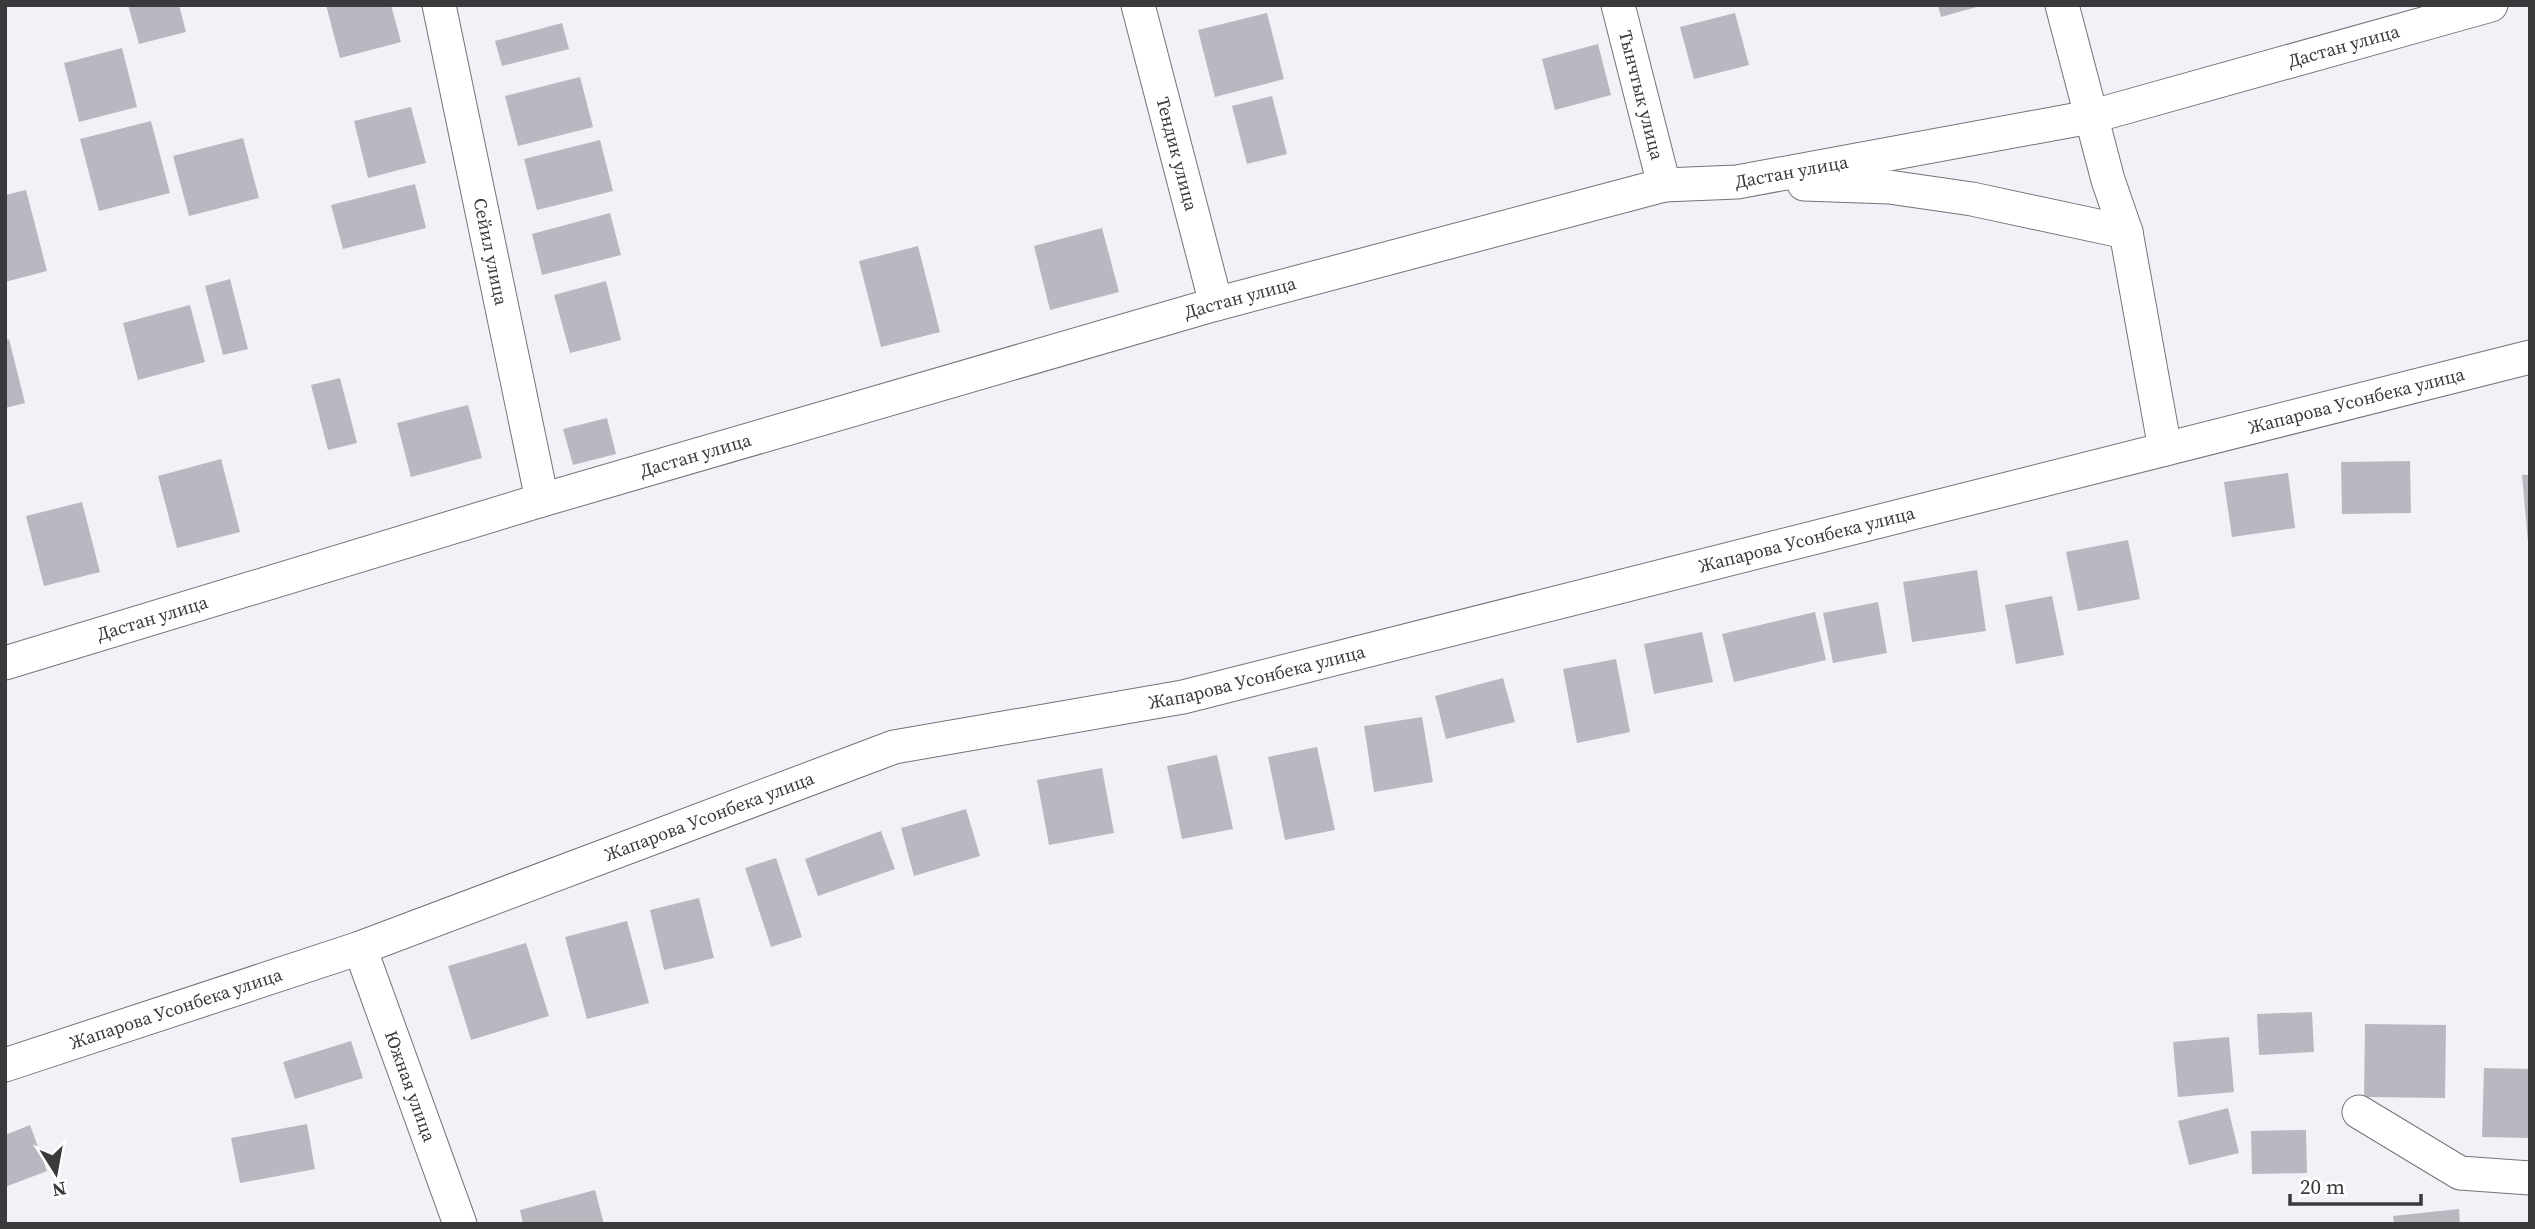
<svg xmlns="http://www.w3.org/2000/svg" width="2535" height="1229" font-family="'Source Serif 4',serif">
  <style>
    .building { fill: #b8b9c0 }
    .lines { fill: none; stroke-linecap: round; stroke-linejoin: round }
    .street-casing { stroke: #767278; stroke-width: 35 }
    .street { stroke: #fff; stroke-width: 33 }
    .labels { text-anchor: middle; stroke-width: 5; stroke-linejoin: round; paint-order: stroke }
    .street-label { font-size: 18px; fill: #3a393b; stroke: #fff }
  </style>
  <rect width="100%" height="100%" fill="#f4f0f7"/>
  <!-- building -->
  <path class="building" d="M128,5h51l7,27 -47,12z
    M326,5h65l10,37 -61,16z
    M1938,5h42v1l-39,11z
    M1267,13l17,66 -69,18 -17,-67z
    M1735,13l14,52 -55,14 -14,-52z
    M562,23l7,26 -67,17 -7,-25z
    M1598,44l13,51 -56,15 -13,-51z
    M122,48l15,59 -58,15 -15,-59z
    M580,77l13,50 -75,19 -13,-50z
    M1272,96l15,58 -40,10 -15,-58z
    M411,107l15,56 -58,15 -14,-57z
    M151,121l19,72 -71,18 -19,-72z
    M243,138l16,60 -70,18 -16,-60z
    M600,140l13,51 -76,19 -13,-51z
    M415,184l11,44 -83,21 -12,-44z
    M26,190l21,81 -42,11v-87z
    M610,213l11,42 -79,20 -10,-41z
    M1102,228l17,64 -69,18 -16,-64z
    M918,246l22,86 -59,15 -22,-86z
    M230,279l18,70 -25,6 -18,-69z
    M606,281l15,59 -51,13 -16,-58z
    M190,305l15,57 -67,18 -15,-57z
    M9,339l16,64 -20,5v-68z
    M340,378l17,65 -29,7 -17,-65z
    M468,405l14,53 -71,19 -14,-54z
    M607,418l9,36 -43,11 -10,-36z
    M221,459l19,73 -63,16 -19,-72z
    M2410,461l1,52 -69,1 -1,-52z
    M2288,473l7,55 -63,9 -8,-55z
    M2522,475h8v67h-2z
    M82,502l18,70 -56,14 -18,-70z
    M2128,540l12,59 -62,12 -12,-59z
    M1977,570l9,61 -74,11 -9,-60z
    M2052,596l12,59 -48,9 -11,-59z
    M1878,602l9,51 -54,10 -10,-50z
    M1815,612l11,48 -92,22 -12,-48z
    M1702,632l11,50 -59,12 -10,-50z
    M1616,659l14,73 -53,11 -14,-74z
    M1503,678l12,44 -69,17 -11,-43z
    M1422,717l11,65 -59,10 -10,-66z
    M1317,747l18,83 -50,10 -17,-83z
    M1217,755l16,74 -51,10 -15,-73z
    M1102,768l12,65 -65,12 -12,-65z
    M966,809l14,47 -66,20 -13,-48z
    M881,831l14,38 -77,27 -13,-37z
    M776,858l26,79 -31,10 -26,-79z
    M699,898l15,60 -50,12 -14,-60z
    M627,921l22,82 -62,16 -22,-82z
    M526,943l23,73 -78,24 -23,-74z
    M2312,1012l2,40 -55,3 -2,-41z
    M2365,1024l81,1 -1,73 -81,-1z
    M2229,1037l5,55 -56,5 -5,-55z
    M351,1041l12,37 -68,21 -12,-37z
    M2484,1068l46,1v69l-48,-1z
    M2228,1108l11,45 -50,12 -11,-44z
    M307,1124l8,45 -75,14 -9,-45z
    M30,1125l17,46 -42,16v-52z
    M2306,1130l1,43 -55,1 -1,-43z
    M595,1190l9,34h-81l-3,-14z
    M2459,1209l1,15h-66l-1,-8z"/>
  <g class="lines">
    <!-- street casing -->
    <g class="street-casing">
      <g id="street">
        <path id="s1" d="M439,5l103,495"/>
        <path id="s2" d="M1138,5l78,299"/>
        <path id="s3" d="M1618,5l46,180"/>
        <path d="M2062,5l46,175 18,52 39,217"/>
        <path d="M1804,184l85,3 83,12 154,33"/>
        <path id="s4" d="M5,663l537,-163 674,-196 448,-119 73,-3 353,-65 401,-112"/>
        <path id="s5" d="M360,948l100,276"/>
        <path id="s6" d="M5,1065l355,-117 534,-201 289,-50 1347,-340"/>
        <path d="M2359,1112l101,61 70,5"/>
      </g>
    </g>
    <!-- street -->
    <use href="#street" class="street"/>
  </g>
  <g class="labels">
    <!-- street labels -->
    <g class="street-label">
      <text dy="6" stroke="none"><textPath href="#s4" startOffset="2422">Дастан улица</textPath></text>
      <text dy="6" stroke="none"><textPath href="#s3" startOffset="93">Тынчтык улица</textPath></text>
      <text dy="6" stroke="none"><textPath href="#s2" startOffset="154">Тендик улица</textPath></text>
      <text dy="6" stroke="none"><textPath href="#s4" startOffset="1855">Дастан улица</textPath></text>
      <text dy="6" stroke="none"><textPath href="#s1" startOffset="252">Сейил улица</textPath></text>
      <text dy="6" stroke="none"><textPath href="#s4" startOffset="1288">Дастан улица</textPath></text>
      <text dy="6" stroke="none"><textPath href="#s6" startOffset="2448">Жапарова Усонбека улица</textPath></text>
      <text dy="6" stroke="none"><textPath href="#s4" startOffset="721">Дастан улица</textPath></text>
      <text dy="6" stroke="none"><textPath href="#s6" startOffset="1881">Жапарова Усонбека улица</textPath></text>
      <text dy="6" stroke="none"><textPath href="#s4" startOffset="154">Дастан улица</textPath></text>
      <text dy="6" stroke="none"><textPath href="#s6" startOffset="1314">Жапарова Усонбека улица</textPath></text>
      <text dy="6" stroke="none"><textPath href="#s6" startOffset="747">Жапарова Усонбека улица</textPath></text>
      <text dy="6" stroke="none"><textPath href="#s6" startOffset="180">Жапарова Усонбека улица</textPath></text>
      <text dy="6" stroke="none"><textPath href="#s5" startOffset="147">Южная улица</textPath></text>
    </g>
  </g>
  <!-- border -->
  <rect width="2535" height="1229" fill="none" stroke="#3a393b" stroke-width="14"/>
  <!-- north arrow -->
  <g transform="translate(56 1173) rotate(169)" stroke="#ffffff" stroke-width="5" paint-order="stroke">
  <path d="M0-5L12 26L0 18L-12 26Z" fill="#3a393b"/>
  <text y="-10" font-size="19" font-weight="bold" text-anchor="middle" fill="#3a393b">N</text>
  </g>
  <!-- scale -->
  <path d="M2290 1194v10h131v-10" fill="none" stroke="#3a393b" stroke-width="3.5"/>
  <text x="2300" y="1194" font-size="21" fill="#3a393b" stroke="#ffffff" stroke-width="5" paint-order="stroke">20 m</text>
</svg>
